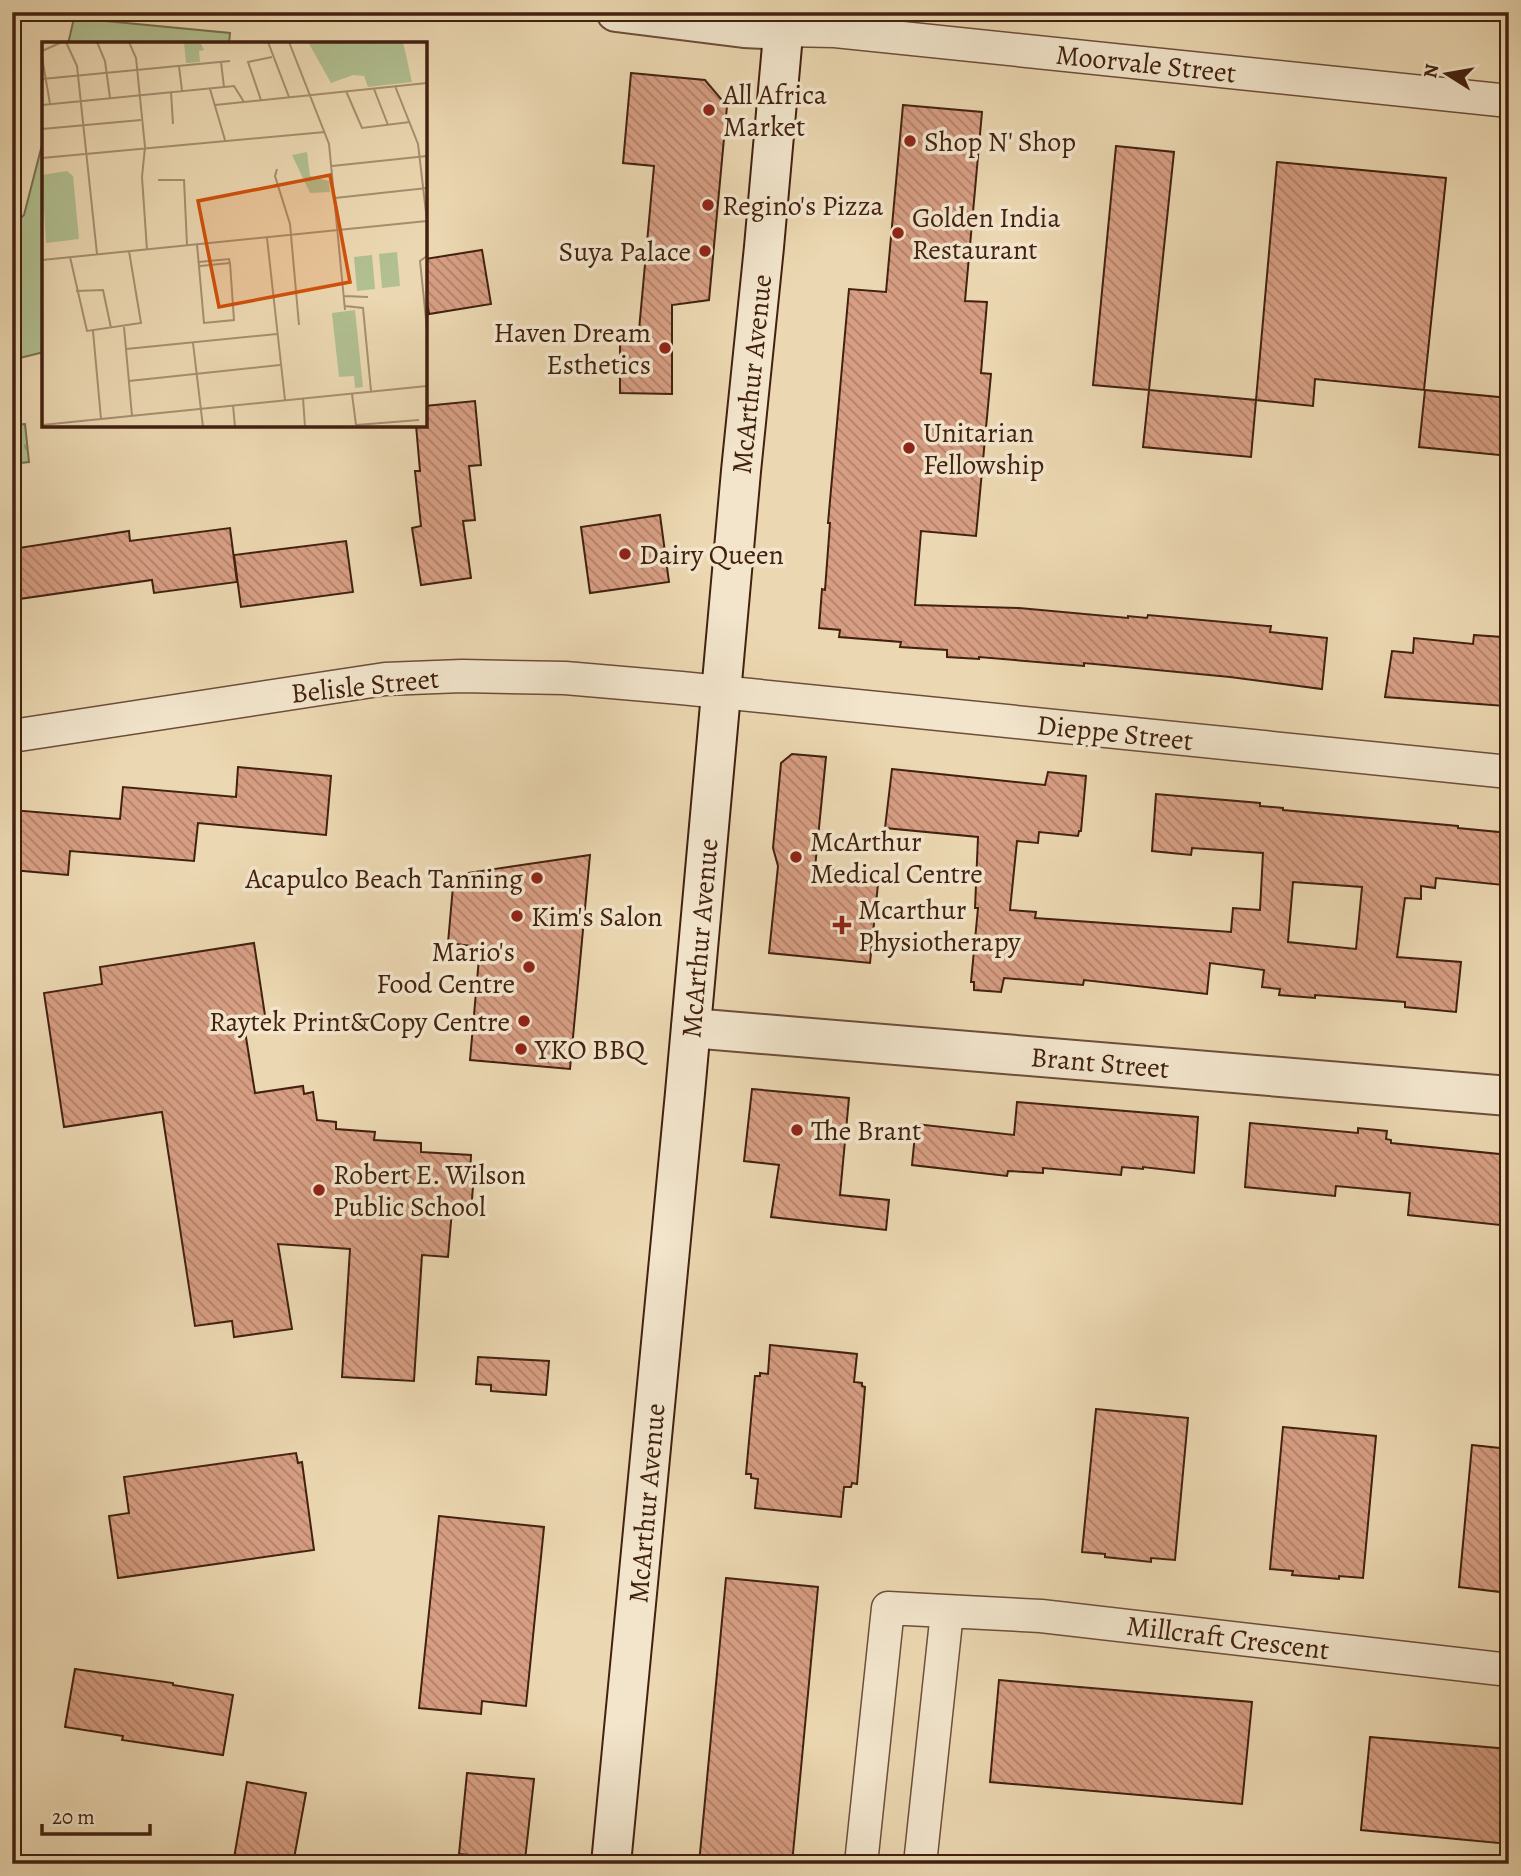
<svg xmlns="http://www.w3.org/2000/svg" width="1521" height="1876" font-family="Alegreya,serif">
  <style>
    .green { fill: #b1bf91; stroke: #7a7050; stroke-width: 2 }
    .park { fill: url(#park-tufts); stroke: #7a7050; stroke-width: 2 }
    .building { fill: url(#building-back-hatch); stroke: #42210f; stroke-width: 2; fill-rule: evenodd }
    .lines { fill: none; stroke-linecap: round; stroke-linejoin: round }
    .minor-casing { stroke: #6c4e38; stroke-width: 35 }
    .tertiary-casing { stroke: #6c4e38; stroke-width: 42 }
    .secondary-casing { stroke: #42210f; stroke-width: 42 }
    .minor { stroke: #f2e5cc; stroke-width: 32 }
    .tertiary { stroke: #f2e5cc; stroke-width: 38 }
    .secondary { stroke: #f2e5cc; stroke-width: 38 }
    .poi-dot { fill: #8f2418; stroke: #f2e5cc; stroke-width: 2.5 }
    .labels { text-anchor: middle; stroke-width: 7; stroke-linejoin: round; paint-order: stroke }
    .street-label { font-size: 28px; fill: #42210f; stroke: #f2e5cc }
    .poi-label { font-size: 28px; fill: #42210f; stroke: #f2e5cc; text-anchor: start }
    .inset-road { fill: none; stroke: #a78e70; stroke-width: 2 }
    .view { fill: #cf510c; fill-opacity: 0.15; stroke: #cf510c; stroke-width: 3.5 }
    .inset-edge { fill: none; stroke: #42210f; stroke-width: 3.5 }
  </style>
  <defs>
    <pattern id="park-tufts" width="24" height="20" patternUnits="userSpaceOnUse" patternTransform="scale(1.75)"><rect width="24" height="20" fill="#b1bf91"/><path d="M3 7l-1-3M5 7V3M7 7l1-3M15 17l-1-3M17 17v-4M19 17l1-3" fill="none" stroke="#929b75"/></pattern>
    <pattern id="building-back-hatch" width="6" height="6" patternUnits="userSpaceOnUse" patternTransform="scale(1.75)"><rect width="6" height="6" fill="#d79e83"/><path d="M-1 5l2 2M0 0l6 6M5-1l2 2" fill="none" stroke="#b0806a"/></pattern>
  </defs>
  <rect width="100%" height="100%" fill="#ebd7b1"/>
  <filter id="stains"><feTurbulence type="fractalNoise" baseFrequency=".00286" numOctaves="4"/><feColorMatrix values="0 0 0 0 .2 0 0 0 0 .09 0 0 0 0 .02 0 0 0 .5 -.17"/></filter>
  <radialGradient id="worn" r=".72"><stop offset=".6" stop-color="#630" stop-opacity="0"/><stop offset="1" stop-color="#630" stop-opacity=".3"/></radialGradient>
  <!-- green -->
  <path class="green" d="M74,18l156,15 -1,11h-161z
    M44,137v215l-32,8v-134l12,-11z"/>
  <!-- park -->
  <path class="park" d="M25,424l4,38 -17,2v-39z"/>
  <!-- building -->
  <path class="building" d="M631,73l74,7 22,26 -18,194 -37,5v89l-52,-1v-52h18l16,-175 -31,-3z
    M903,105l79,7 -17,189 22,1 -6,71 10,1 -15,162 -55,-5 -6,74 104,3 109,10v-2l19,2 1,-3 119,11h4l-1,6 57,6 -5,51 -92,-12 -146,-14v3l-105,-9v2l-32,-2v-7l-47,-3 1,-5 -62,-5 1,-7 -21,-2 3,-39 3,1 5,-67h-2l21,-234 37,3z
    M1116,146l58,6 -25,238 -56,-5z
    M1277,162l169,16 -22,212 -109,-11 -2,27 -57,-6z
    M482,250l9,54 -62,10 -1,-7 -3,1v-49z
    M1149,390l107,10 -5,57 -108,-10z
    M1425,390l84,8v58l-90,-9z
    M475,401l6,64 -12,1 6,54 -12,1 8,57 -50,7 -9,-57 9,-2 -6,-55h5l-4,-46h9v-19z
    M660,515l9,67 -79,11 -9,-66z
    M230,528l7,54 -83,11 -2,-13 -140,20v-51l117,-18 1,10z
    M346,541l7,51 -112,15 -7,-52z
    M1474,635l28,2 -2,15 9,1v28l-4,25 -120,-9 7,-46 21,2 1,-15 59,6z
    M792,754l34,3 -11,111 64,6 -9,89 -101,-10 9,-87 -5,-18 8,-85z
    M238,767l93,9 -5,59 -128,-12 -4,38 -124,-10 -2,24 -56,-5v-60l108,9 3,-32 113,10z
    M892,769l153,16 3,-13 38,4 -5,55h-2l-1,5 -39,-4 -1,11 -21,-2 -7,69 26,2 -1,6 196,14 2,-24 27,2 3,-57 -71,-5 -1,7 -39,-4 4,-57 104,9v3l23,2v2l175,16v2l51,5v47l-5,-1 -1,6 -67,-7 -1,10 -14,-2v13l-16,-1 -8,59 64,5 -5,50 -51,-5v-5l-90,-7v3l-36,-3 1,-6 -18,-2 2,-17 -54,-7 -3,31 -123,-14 -1,5 -79,-7 -3,14 -27,-2v-8h-3l7,-74h-3l3,-71 -93,-9zM1293,882l69,5 -6,62 -68,-7z
    M590,855l-20,214 -100,-9 10,-113 -32,-4 6,-68z
    M254,943l12,79 -22,3 11,68 48,-7 1,8 9,-2 4,28 19,2v7l39,3 -1,8 47,3v9l50,3 -1,18 4,1 -3,38 -19,-2 -4,47 -26,-2 -8,126 -72,-4 8,-128 -72,-5 14,85 -58,8 -2,-16 -37,5 -33,-214 -98,15 -20,-134 58,-9 -2,-17z
    M752,1089l97,9 -9,97 49,5 -3,30 -115,-13 8,-52 -35,-4z
    M1017,1102l181,15 -4,56 -51,-6v2l-21,-2 -1,8 -78,-7v5l-35,-2 -1,5 -95,-11 4,-41 98,11z
    M1250,1123l108,10v-5l29,3 -1,8 5,1v3l118,12v71l-101,-11 2,-22 -74,-7 -1,10 -90,-9z
    M770,1345l87,9 -3,28 8,1v3l3,1 -8,97 -5,-1 -1,4h-7l-3,30 -86,-9 3,-29 -7,-1v-4h-5l9,-98h5v-3l8,1z
    M478,1357l71,4 -3,34 -55,-4v-6l-15,-1z
    M1096,1409l92,9 -13,142 -24,-2v4l-46,-5v-3l-23,-2z
    M1283,1427l93,9 -13,142 -24,-2v3l-47,-4 1,-4 -23,-2z
    M1472,1445l37,4v144l-50,-6z
    M296,1453l2,10 4,-1 12,88 -196,28 -9,-62 20,-3 -5,-36z
    M439,1516l105,11 -18,179 -44,-5 -1,13 -62,-6z
    M726,1578l92,9 -26,277h-93z
    M75,1669l98,14v2l60,10 -10,60 -101,-15 1,-4 -58,-9z
    M999,1680l253,22 -10,102 -252,-22z
    M1370,1737l139,12v95l-148,-14z
    M467,1773l67,6 -9,81 -66,-6z
    M247,1782l59,11 -13,71h-60z"/>
  <g class="lines">
    <!-- minor casing -->
    <g class="minor-casing">
      <path id="minor" d="M783,30l52,1 674,70
        M12,736l373,-57 77,-3 103,2 116,10 828,84
        M861,1864l27,-256 153,8 468,54
        M920,1864l27,-252"/>
    </g>
    <!-- tertiary casing -->
    <g class="tertiary-casing">
      <path id="tertiary" d="M616,12l128,16 39,2
        M691,1028l818,68"/>
    </g>
    <!-- secondary casing -->
    <g class="secondary-casing">
      <path id="secondary" d="M611,1864l74,-771 56,-622 23,-224 21,-235"/>
    </g>
    <!-- minor -->
    <use href="#minor" class="minor"/>
    <!-- tertiary -->
    <use href="#tertiary" class="tertiary"/>
    <!-- secondary -->
    <use href="#secondary" class="secondary"/>
  </g>
  <!-- markers -->
  <g class="poi-dot">
    <circle cx="709" cy="110" r="7"/>
    <circle cx="910" cy="141" r="7"/>
    <circle cx="708" cy="205" r="7"/>
    <circle cx="898" cy="233" r="7"/>
    <circle cx="705" cy="251" r="7"/>
    <circle cx="665" cy="348" r="7"/>
    <circle cx="909" cy="448" r="7"/>
    <circle cx="625" cy="554" r="7"/>
    <circle cx="796" cy="857" r="7"/>
    <circle cx="537" cy="878" r="7"/>
    <circle cx="517" cy="916" r="7"/>
    <path d="M838.5 914.5h7v7h7v7h-7v7h-7v-7h-7v-7h7z"/>
    <circle cx="529" cy="967" r="7"/>
    <circle cx="524" cy="1021" r="7"/>
    <circle cx="521" cy="1049" r="7"/>
    <circle cx="797" cy="1130" r="7"/>
    <circle cx="319" cy="1190" r="7"/>
  </g>
  <g class="labels">
    <!-- street labels -->
    <g class="street-label">
      <text transform="translate(1146 63) rotate(6)" y="10">Moorvale Street</text>
      <text transform="translate(751 374) rotate(-84)" y="10">McArthur Avenue</text>
      <text transform="translate(365 685) rotate(-6)" y="10">Belisle Street</text>
      <text transform="translate(1115 732) rotate(6)" y="10">Dieppe Street</text>
      <text transform="translate(699 938) rotate(-85)" y="10">McArthur Avenue</text>
      <text transform="translate(1100 1062) rotate(5)" y="10">Brant Street</text>
      <text transform="translate(646 1503) rotate(-85)" y="10">McArthur Avenue</text>
      <text transform="translate(1228 1637) rotate(7)" y="10">Millcraft Crescent</text>
    </g>
    <!-- poi labels -->
    <g class="poi-label">
      <text x="723" y="104">All Africa<tspan x="723" dy="32">Market</tspan></text>
      <text x="924" y="151">Shop N' Shop</text>
      <text x="722" y="215">Regino's Pizza</text>
      <text x="912" y="227">Golden India<tspan x="912" dy="32">Restaurant</tspan></text>
      <text x="691" y="261" text-anchor="end">Suya Palace</text>
      <text x="651" y="342" text-anchor="end">Haven Dream<tspan x="651" dy="32">Esthetics</tspan></text>
      <text x="923" y="442">Unitarian<tspan x="923" dy="32">Fellowship</tspan></text>
      <text x="639" y="564">Dairy Queen</text>
      <text x="810" y="851">McArthur<tspan x="810" dy="32">Medical Centre</tspan></text>
      <text x="523" y="888" text-anchor="end">Acapulco Beach Tanning</text>
      <text x="858" y="919">Mcarthur<tspan x="858" dy="32">Physiotherapy</tspan></text>
      <text x="531" y="926">Kim's Salon</text>
      <text x="515" y="961" text-anchor="end">Mario's<tspan x="515" dy="32">Food Centre</tspan></text>
      <text x="510" y="1031" text-anchor="end">Raytek Print&amp;Copy Centre</text>
      <text x="535" y="1059">YKO BBQ</text>
      <text x="811" y="1140">The Brant</text>
      <text x="333" y="1184">Robert E. Wilson<tspan x="333" dy="32">Public School</tspan></text>
    </g>
  </g>
  <!-- overview -->
  <g transform="translate(42 42)">
    <rect width="385" height="385" fill="#ebd7b1"/>
    <path d="M265,110l3,24 19,5 1,11 -20,1 -18,-38zM355,210l3,34 -18,2 -3,-34zM330,213l3,34 -18,2 -3,-34z" fill="#b1bf91"/>
    <path d="M142,0h16l4,8 -5,1 1,11 -14,1zM266,0h95l9,40 -44,5 -4,-11 -11,-1 -22,8zM25,129l6,5 6,63 -33,4 -4,-68zM313,268l8,77 -8,1 -1,-12 -15,1 -7,-64z" fill="#b1bf91"/>
    <path class="inset-road" d="M24,0l11,24 20,188M55,0l8,19 5,37M87,0l7,16 9,89 -3,30 5,73M226,0l21,55M247,0l40,102 16,166M0,9l20,-9M0,15l8,47M179,20l3,25M137,24l3,25M0,37l188,-18M353,44l23,58 9,77M168,47l15,51M332,47l14,36M304,49l16,37 48,-6M129,50l2,32M219,58l-13,-38 24,-5M0,63l192,-19 10,16M173,63l212,-22M0,87l99,-9M0,116l283,-26M290,124l95,-10M235,127l-2,7 15,48 9,101M116,138h26l3,65M293,156l92,-10M225,196l18,162M155,202l7,79 30,-3 -4,-57M385,214l-7,5 7,68M28,215l17,74 54,-8 -12,-72M0,218l385,-39M157,220l30,-3 1,4M158,224l30,-3M34,249l27,-1 8,38M302,254l24,1M303,264l18,2 8,83M82,285l8,89M51,289l8,88M151,301l10,84M84,307l151,-15M87,339l151,-16M310,352l4,31M261,356l2,29M191,363l2,22M0,383l385,-39M314,383l63,-5"/>
    <path class="view" d="M288,133l20,107 -131,25 -21,-106z"/>
    <rect width="385" height="385" class="inset-edge"/>
  </g>
  <!-- margin -->
  <rect width="1521" height="1876" fill="none" stroke="#ebd7b1" stroke-width="42"/>
  <rect x="14" y="14" width="1493" height="1848" fill="none" stroke="#42210f" stroke-width="3.5"/>
  <rect x="21" y="21" width="1479" height="1834" fill="none" stroke="#42210f" stroke-width="2"/>
  <!-- north arrow -->
  <g transform="translate(1447 74) rotate(281)" stroke="#f2e5cc" stroke-width="5" paint-order="stroke">
  <path d="M0-5L12 26L0 18L-12 26Z" fill="#42210f"/>
  <text y="-10" font-size="19" font-weight="bold" text-anchor="middle" fill="#42210f">N</text>
  </g>
  <!-- scale -->
  <path d="M42 1824v10h108v-10" fill="none" stroke="#42210f" stroke-width="3.5"/>
  <text x="52" y="1824" font-size="21" fill="#42210f" stroke="#f2e5cc" stroke-width="5" paint-order="stroke">20 m</text>
  <rect width="100%" height="100%" filter="url(#stains)"/>
  <rect width="100%" height="100%" fill="url(#worn)"/>
</svg>
